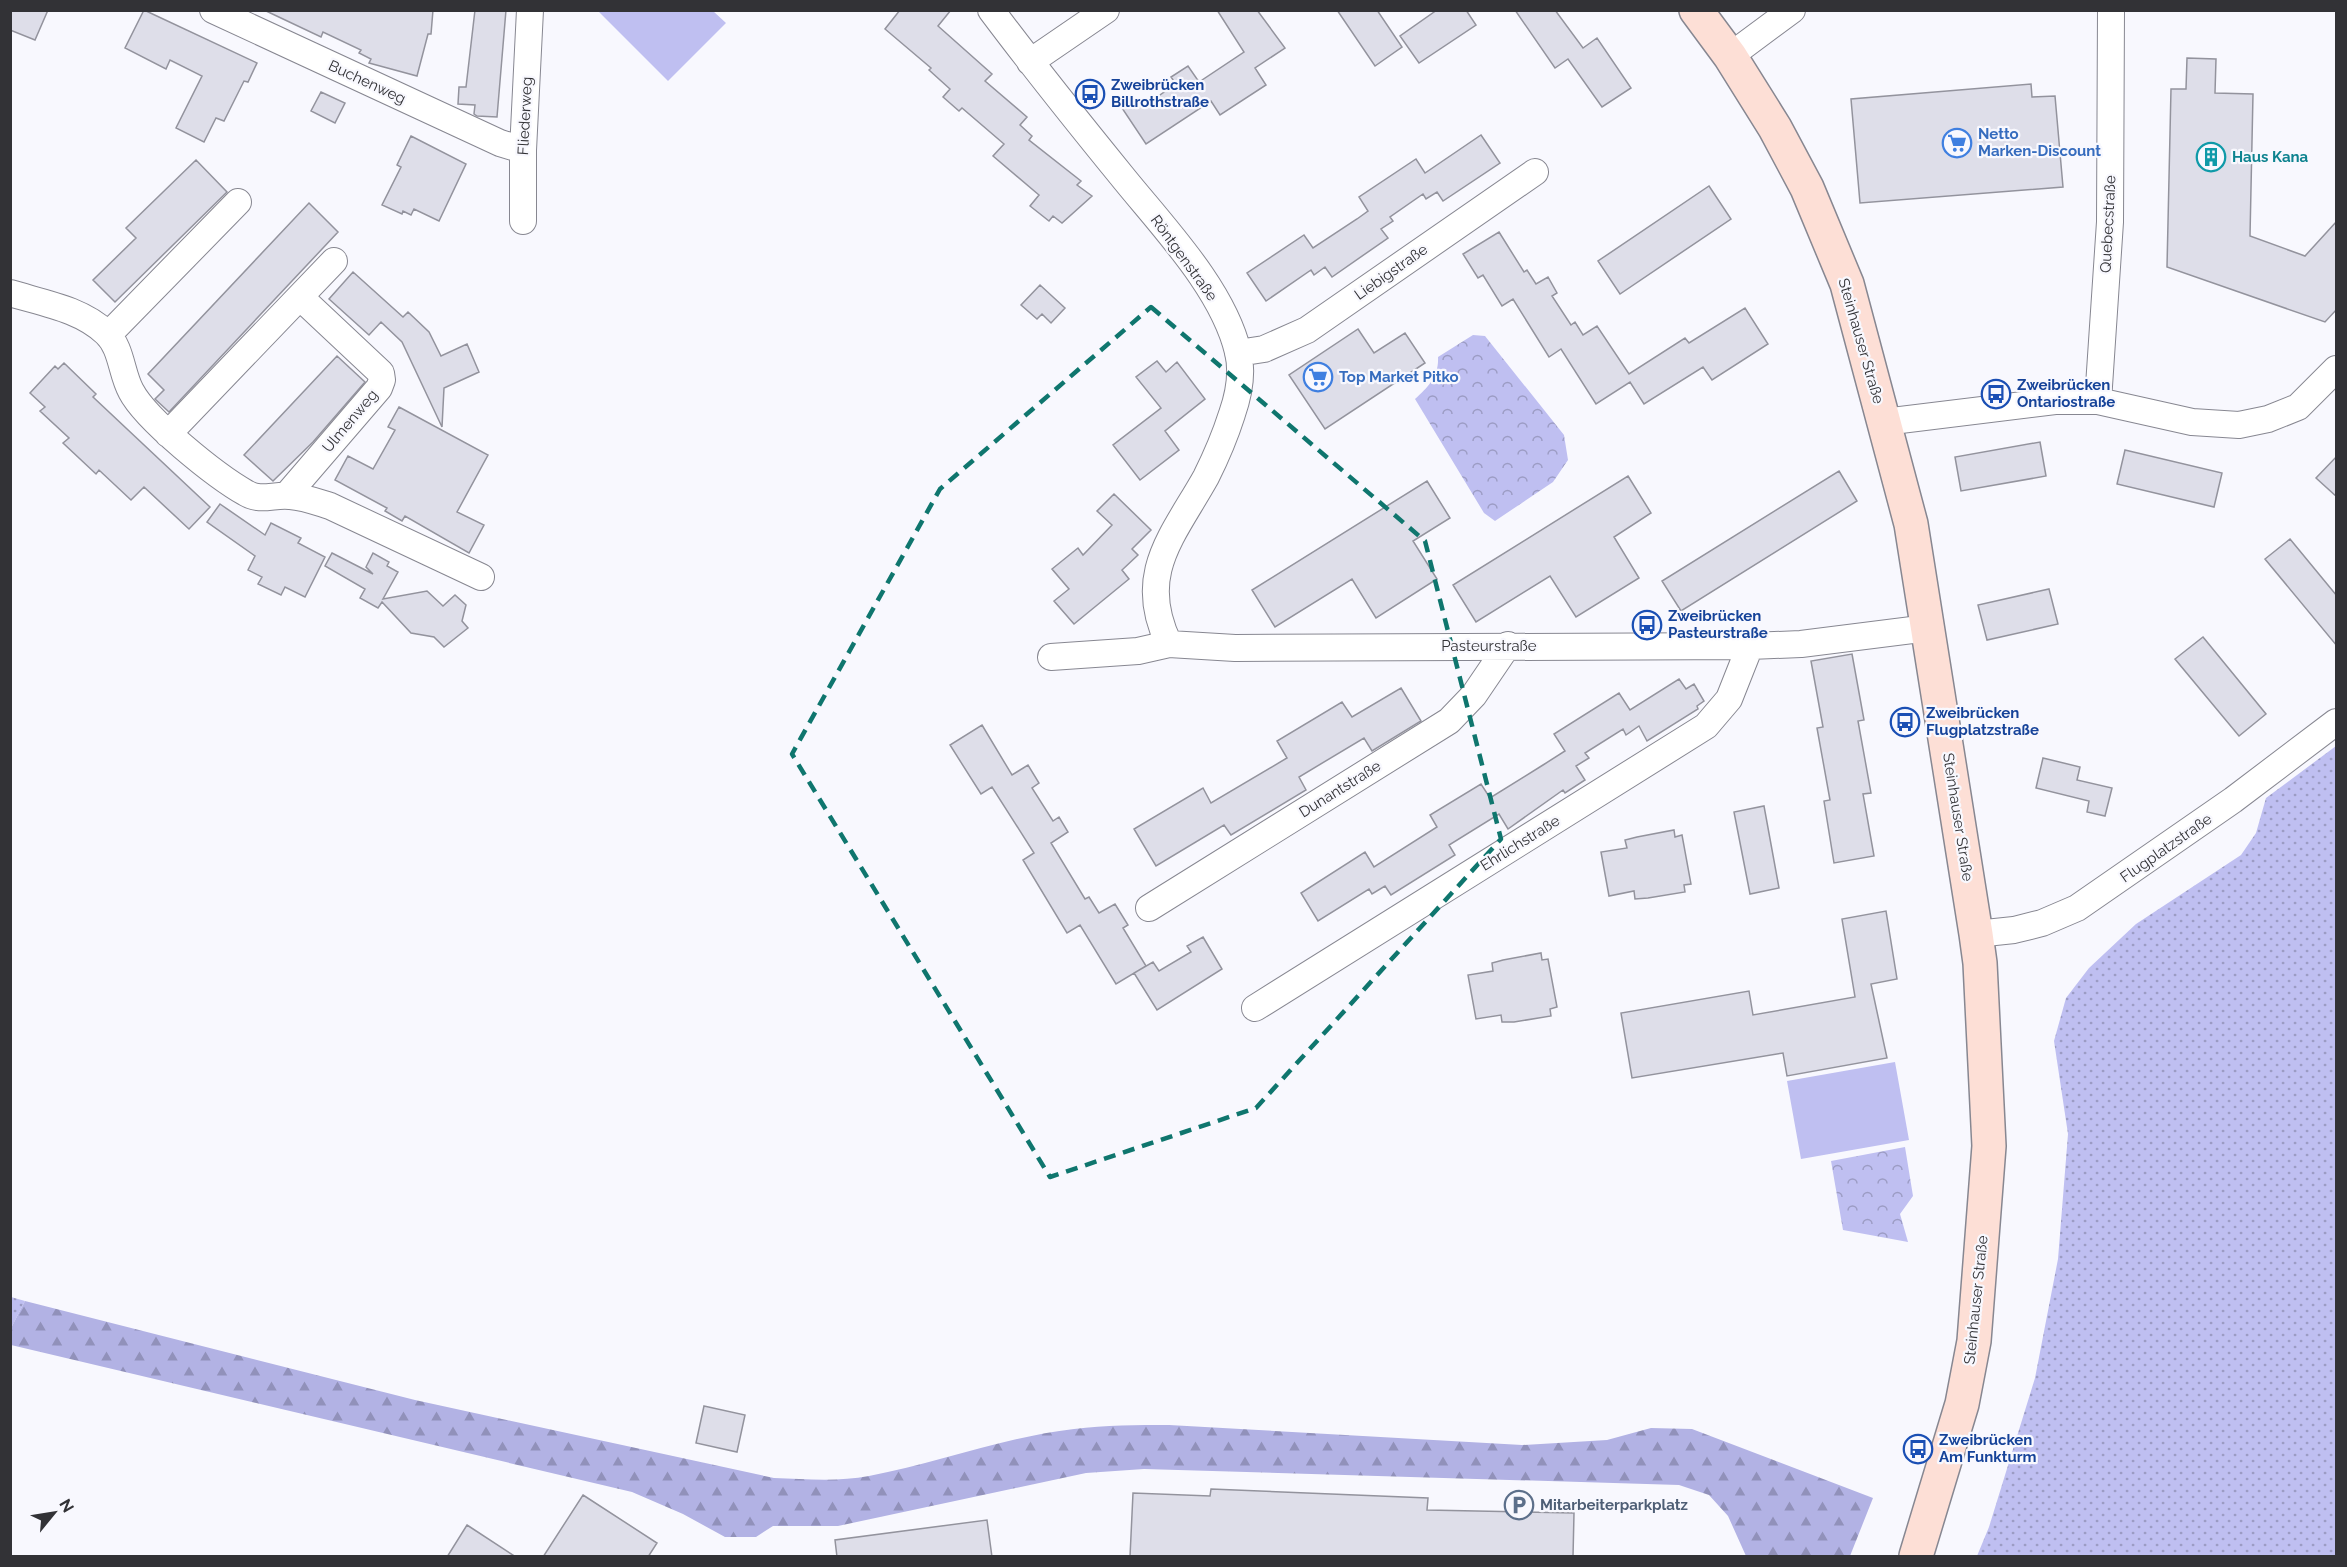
<svg xmlns="http://www.w3.org/2000/svg" width="2347" height="1567" font-family="Raleway,sans-serif">
  <style>
    .grass { fill: url(#grass-dots) }
    .forest { fill: url(#forest-firs) }
    .park { fill: url(#park-crowns) }
    .pitch { fill: #bfbff1 }
    .building { fill: #dedee9; stroke: #93939d; stroke-width: 1.5 }
    .lines { fill: none; stroke-linecap: round; stroke-linejoin: round }
    .minor-casing { stroke: #878791; stroke-width: 28 }
    .secondary-casing { stroke: #878791; stroke-width: 36 }
    .minor { stroke: #fff; stroke-width: 26 }
    .secondary { stroke: #fddfd6; stroke-width: 33 }
    .marked { fill: none; stroke: #0f766e; stroke-width: 4.5; stroke-dasharray: 12 8; stroke-linejoin: round }
    .labels { text-anchor: middle; stroke-width: 4.5; stroke-linejoin: round; paint-order: stroke }
    .street-label { font-size: 15px; fill: #323236; stroke: #f8f8fe }
    .transit-label { font-size: 15px; font-weight: bold; fill: #164399; stroke: #f8f8fe; text-anchor: start }
    .shop-label { font-size: 15px; font-weight: bold; fill: #366cbe; stroke: #f8f8fe; text-anchor: start }
    .culture-label { font-size: 15px; font-weight: bold; fill: #0d838f; stroke: #f8f8fe; text-anchor: start }
    .service-label { font-size: 15px; font-weight: bold; fill: #4e5e75; stroke: #f8f8fe; text-anchor: start }
  </style>
  <defs>
    <pattern id="grass-dots" width="8" height="8" patternUnits="userSpaceOnUse" patternTransform="scale(1.5)"><rect width="8" height="8" fill="#bfbff1"/><path d="M2 2h.1M6 6h.1" fill="none" stroke="#9c9cc4" stroke-width="1.8" stroke-linecap="round"/></pattern>
    <pattern id="forest-firs" width="22" height="20" patternUnits="userSpaceOnUse" patternTransform="scale(1.5)"><rect width="22" height="20" fill="#b2b2e4"/><path d="M5 1l3.5 6h-7zM16 11l3.5 6h-7z" fill="#9191ba"/></pattern>
    <pattern id="park-crowns" width="20" height="18" patternUnits="userSpaceOnUse" patternTransform="scale(1.5)"><rect width="20" height="18" fill="#bfbff1"/><path d="M2 6a3 3 0 1 1 6 0M12 15a3 3 0 1 1 6 0" fill="none" stroke="#9c9cc4"/></pattern>
  </defs>
  <rect width="100%" height="100%" fill="#f8f8fe"/>
  <!-- grass -->
  <path class="grass" d="M2336,746v810h-359l12,-29 46,-149 23,-119 10,-125 -14,-93 12,-43 23,-30 47,-44 105,-69 15,-22 10,-35z
    M11,1297l14,4 -14,27z"/>
  <!-- forest -->
  <path class="forest" d="M25,1301l390,99 359,78c31,1 64,4 95,-2 69,-13 135,-39 205,-47 31,-4 64,-4 95,-4l353,20 85,-5 44,-12 41,1 181,69 -23,58h-104l-18,-40 -19,-21 -30,-10 -535,-16 -58,4 -248,53h-65l-17,11h-31l-42,-23 -51,-22 -621,-147v-17z"/>
  <!-- park -->
  <path class="park" d="M1473,335l12,1 79,99 4,25 -15,22 -58,39 -11,-8 -69,-114c13,-12 24,-23 23,-42z
    M1905,1147l8,49 -13,18 8,28 -65,-12 -12,-69z"/>
  <!-- pitch -->
  <path class="pitch" d="M598,11h115l13,12 -58,58z
    M1895,1062l14,78 -108,19 -14,-78z"/>
  <!-- building -->
  <path class="building" d="M10,10h38l-13,30 -25,-10z
    M144,10l113,53 -9,19 -4,-1 -20,40 -8,-3 -12,24 -28,-14 26,-52 -32,-16 -4,9 -41,-21z
    M264,10h169l-2,24h-3l-11,42 -48,-13 2,-4 -12,-6 2,-3 -38,-18 -2,5z
    M475,10h31l-9,107 -20,-1 -3,-2 1,-9 -17,-1 1,-17h7z
    M900,10h51l-13,16 54,48 -7,7 42,36 -7,8 12,11 -3,4 52,41 -4,4 15,11 -30,27 -9,-7 -4,5 -19,-15 9,-11 -46,-39 11,-12 -42,-36 -3,3 -16,-14 7,-8 -21,-19 2,-2 -46,-39z
    M1217,10h40l28,38 -30,20 11,17 -46,30 -9,-14 -65,43 -24,-36 15,-9 5,8 34,-23 -5,-7 17,-11 11,16 45,-30z
    M1337,10h40l25,37 -27,19z
    M1437,10h29l10,15 -57,38 -19,-27z
    M1515,10h40l28,38 14,-10 34,50 -29,19 -34,-48 -13,9z
    M2187,58l29,1 -1,34 38,1 -3,142 55,20 32,-35v88l-12,13 -158,-55 4,-178h15z
    M2031,84l1,13 23,-1 8,91 -203,16 -9,-104z
    M321,92l24,11 -10,20 -24,-12z
    M1481,135l19,28 -57,38 -6,-9 -11,7 -3,-5 -33,23 3,4 -12,8 7,9 -56,39 -7,-10 -11,8 -3,-5 -45,31 -19,-28 57,-38 9,13 44,-29 11,-8 -9,-14 57,-38 9,14z
    M411,136l55,28 -27,57 -25,-12 -3,6 -8,-4 -1,3 -20,-9 19,-38 -4,-2z
    M196,160l31,32 -112,110 -22,-22 43,-42 -10,-10z
    M1709,186l22,33 -111,75 -22,-33z
    M309,203l29,29 -169,180 -14,-13 9,-9 -16,-16z
    M1499,232l25,40 3,-2 9,14 12,-7 9,16 -5,3 19,29 4,-3 8,13 14,-9 32,48 56,-36 4,5 56,-35 23,36 -56,36 -9,-13 -59,37 -14,-22 -34,22 -35,-55 -12,8 -36,-58 -11,7 -19,-31 -5,3 -15,-24z
    M353,272l50,45 5,-5 21,20 12,24 26,-12 12,28 -35,16 -2,39 -40,-85 -21,-20 -12,13 -40,-36z
    M1040,285l25,23 -14,15 -9,-9 -5,5 -16,-14z
    M1358,329l16,24 31,-20 20,30 -100,66 -36,-54z
    M337,356l28,26 -52,60 -40,39 -29,-26z
    M1157,361l9,11 11,-10 28,37 -40,32 14,19 -39,30 -27,-35 48,-37 -25,-31z
    M64,363l32,31 -3,3 117,110 -21,22 -45,-42 -13,13 -32,-30 -3,4 -33,-31 6,-5 -29,-27 5,-4 -15,-14 25,-27 3,3z
    M399,407l89,48 -31,57 27,13 -15,28 -64,-37 -3,5 -17,-10 2,-3 -52,-28 13,-24 25,13 22,-39 -7,-3z
    M2040,442l6,34 -85,15 -6,-34z
    M2125,450l97,23 -8,34 -97,-23z
    M2337,456v41l-21,-19z
    M1839,471l18,30 -176,110 -19,-30z
    M1628,476l23,37 -37,24 25,41 -63,39 -26,-41 -74,46 -23,-37z
    M1427,481l23,37 -37,23 24,38 -61,39 -24,-39 -77,48 -23,-37z
    M1114,494l37,36 -19,19 6,6 -16,15 7,9 -55,45 -20,-23 15,-12 -17,-20 26,-21 5,7 29,-30 -15,-14z
    M220,504l45,31 6,-12 30,15 -3,5 27,14 -20,40 -20,-10 -4,8 -23,-11 4,-7 -14,-7 7,-14 -48,-34z
    M2290,539l47,57v50l-72,-87z
    M332,553l41,21 -7,-7 7,-14 16,9 -2,4 11,6 -15,27 44,-8 16,15 12,-11 11,10 -4,16 6,7 -24,19 -10,-10 -23,-4 -29,-31 -4,6 -18,-10 5,-9 -40,-23z
    M2049,589l9,35 -71,16 -9,-35z
    M2203,637l63,77 -27,22 -64,-77z
    M1852,654l12,66 -6,1 13,72 -8,1 11,62 -40,7 -10,-62 6,-1 -13,-72 6,-1 -12,-66z
    M1679,679l7,10 8,-5 10,17 -7,5 1,3 -51,32 -8,-15 -13,9 -3,-6 -38,24 4,5 -13,8 9,14 -20,13 -2,-3 -55,39 -9,-15 -50,31 6,10 -64,40 -6,-9 -13,8 -3,-5 -51,32 -17,-28 64,-41 9,15 63,-40 -7,-12 51,-31 9,14 53,-33 22,-14 -11,-17 65,-41 11,17z
    M1401,688l20,33 -49,30 -8,-13 -65,39 7,13 -75,45 -7,-10 -68,41 -22,-37 69,-41 8,15 76,-45 -10,-17 65,-39 10,15z
    M982,725l30,50 16,-10 11,18 -7,5 21,33 6,-4 9,15 -17,11 34,56 4,-2 10,16 16,-9 13,21 -5,3 23,38 -30,18 -36,-59 -13,8 -44,-73 11,-7 -42,-66 -11,7 -31,-49z
    M2043,758l37,9 -3,13 35,8 -7,28 -18,-4 2,-11 -53,-13z
    M1764,806l15,82 -29,6 -16,-82z
    M1674,830l1,7 7,-2 9,49 -7,1 1,7 -37,6 -13,1 -1,-8 -25,5 -8,-44 26,-4 -2,-8 12,-3z
    M1886,911l11,68 -26,5 16,74 -100,18 -4,-23 -151,25 -11,-65 128,-22 4,24 102,-18 -13,-78z
    M1203,937l19,32 -65,41 -23,-37 19,-11 6,9 32,-19 -4,-6z
    M1541,953l1,7 6,-1 9,48 -7,2 1,7 -37,6h-12l-1,-7 -25,4 -8,-44 25,-4 -1,-8 11,-3z
    M704,1406l41,9 -8,37 -41,-9z
    M1211,1489l217,9 -1,12 147,3 -1,44h-443l3,-64 77,3z
    M583,1495l74,48 -9,14h-105z
    M987,1520l5,37h-155l-2,-17z
    M467,1525l49,32h-69z"/>
  <g class="lines">
    <!-- minor casing -->
    <g class="minor-casing">
      <path id="minor" d="M213,10l287,133 23,7
        M991,10c42,56 86,111 130,165 40,50 102,113 117,177 5,21 1,42 -6,62 -7,22 -16,43 -26,63 -33,59 -71,97 -37,167
        M1730,56l62,-46
        M1030,62l76,-52
        M523,221v-71l7,-140
        M10,293c33,10 71,16 96,40 16,15 15,40 25,58 15,29 85,85 115,102 15,9 28,1 44,3 14,1 27,6 40,10l151,71
        M108,335l130,-133
        M1238,353l26,-4 43,-19 228,-158
        M2098,401l12,-179 1,-212
        M1884,422l171,-21h43l94,21 47,3 29,-6 30,-12 38,-38
        M168,434l166,-173
        M287,495l92,-107 3,-8 -1,-7 -81,-76
        M1051,657l87,-6 31,-7 66,4 515,-2 51,-2 127,-16
        M1149,908l300,-187 25,-26 34,-50
        M1976,934l38,-4 28,-7 35,-15 156,-108 103,-78
        M1255,1008l451,-282 23,-27 21,-53"/>
    </g>
    <!-- secondary casing -->
    <g class="secondary-casing">
      <path id="secondary" d="M1696,10l34,46 45,72 32,60 40,96 64,240 65,410 4,29 9,183 -15,195 -12,63 -46,152"/>
    </g>
    <!-- minor -->
    <use href="#minor" class="minor"/>
    <!-- secondary -->
    <use href="#secondary" class="secondary"/>
  </g>
  <!-- marked area -->
  <path class="marked" d="M1151,307l274,234 76,298 -245,269 -206,69 -258,-423 148,-265z"/>
  <!-- icons -->
  <defs>
    <g id="bus-ring" transform="scale(1.5)"><circle r="9.5" fill="#f8f8fe" stroke="#1a4fb4" stroke-width="1.5"/><path d="M-5-6H5V4H4V6H2V4H-2V6H-4V4H-5ZM-3.5-4V0h7V-4ZM-3.5 1.2v1.5H-2V1.2ZM2 1.2v1.5H3.5V1.2Z" fill="#1a4fb4"/></g>
    <g id="supermarket-ring" transform="scale(1.5)"><circle r="9.5" fill="#f8f8fe" stroke="#3f7fe0" stroke-width="1.5"/><path d="M-6-5.5h2.5l.6 2H6L4.5 2H-2.5L-4.4-4H-6ZM-1.5 3.2a1.3 1.3 0 1 0 .1 0ZM3 3.2a1.3 1.3 0 1 0 .1 0Z" fill="#3f7fe0"/></g>
    <g id="building-ring" transform="scale(1.5)"><circle r="9.5" fill="#f8f8fe" stroke="#0f9aa8" stroke-width="1.5"/><path d="M-4-6H4V6H1V3H-1V6H-4ZM-2.5-4.3h1.7v1.8h-1.7ZM.8-4.3h1.7v1.8H.8ZM-2.5-1h1.7V.8h-1.7ZM.8-1h1.7V.8H.8Z" fill="#0f9aa8"/></g>
    <g id="parking-ring" transform="scale(1.5)"><circle r="9.5" fill="#f8f8fe" stroke="#5c6f8a" stroke-width="1.5"/><path d="M-3.5-5.5H1a3.5 3.5 0 0 1 0 7H-1V5.5H-3.5ZM-1-3.4V-.6H.8a1.4 1.4 0 0 0 0-2.8Z" fill="#5c6f8a"/></g>
  </defs>
  <g fill-rule="evenodd">
    <use href="#bus-ring" x="1090" y="94"/>
    <use href="#supermarket-ring" x="1957" y="143"/>
    <use href="#building-ring" x="2211" y="157"/>
    <use href="#supermarket-ring" x="1318" y="377"/>
    <use href="#bus-ring" x="1996" y="394"/>
    <use href="#bus-ring" x="1647" y="625"/>
    <use href="#bus-ring" x="1905" y="722"/>
    <use href="#bus-ring" x="1918" y="1449"/>
    <use href="#parking-ring" x="1519" y="1505"/>
  </g>
  <g class="labels">
    <!-- street labels -->
    <g class="street-label">
      <text transform="translate(367 82) rotate(25)" y="5">Buchenweg</text>
      <text transform="translate(525 116) rotate(-87)" y="5">Fliederweg</text>
      <text transform="translate(2108 224) rotate(-87)" y="5">Quebecstraße</text>
      <text transform="translate(1184 258) rotate(54)" y="5">Röntgenstraße</text>
      <text transform="translate(1391 272) rotate(-35)" y="5">Liebigstraße</text>
      <text transform="translate(1861 341) rotate(74)" y="5">Steinhauser Straße</text>
      <text transform="translate(350 421) rotate(-50)" y="5">Ulmenweg</text>
      <text x="1489" y="651">Pasteurstraße</text>
      <text transform="translate(1340 789) rotate(-32)" y="5">Dunantstraße</text>
      <text transform="translate(1958 817) rotate(81)" y="5">Steinhauser Straße</text>
      <text transform="translate(1520 843) rotate(-32)" y="5">Ehrlichstraße</text>
      <text transform="translate(2166 848) rotate(-35)" y="5">Flugplatzstraße</text>
      <text transform="translate(1976 1300) rotate(-84)" y="5">Steinhauser Straße</text>
    </g>
    <!-- transit labels -->
    <g class="transit-label">
      <text x="1111" y="90">Zweibrücken<tspan x="1111" dy="17">Billrothstraße</tspan></text>
      <text x="2017" y="390">Zweibrücken<tspan x="2017" dy="17">Ontariostraße</tspan></text>
      <text x="1668" y="621">Zweibrücken<tspan x="1668" dy="17">Pasteurstraße</tspan></text>
      <text x="1926" y="718">Zweibrücken<tspan x="1926" dy="17">Flugplatzstraße</tspan></text>
      <text x="1939" y="1445">Zweibrücken<tspan x="1939" dy="17">Am Funkturm</tspan></text>
    </g>
    <!-- shop labels -->
    <g class="shop-label">
      <text x="1978" y="139">Netto<tspan x="1978" dy="17">Marken-Discount</tspan></text>
      <text x="1339" y="382">Top Market Pitko</text>
    </g>
    <!-- culture labels -->
    <g class="culture-label">
      <text x="2232" y="162">Haus Kana</text>
    </g>
    <!-- service labels -->
    <g class="service-label">
      <text x="1540" y="1510">Mitarbeiterparkplatz</text>
    </g>
  </g>
  <!-- border -->
  <rect width="2347" height="1567" fill="none" stroke="#323236" stroke-width="24"/>
  <!-- north arrow -->
  <g transform="translate(54 1513) rotate(60)" stroke="#f8f8fe" stroke-width="4.5" paint-order="stroke">
  <path d="M0-4.5L10 22L0 15L-10 22Z" fill="#323236"/>
  <text y="-9" font-size="16" font-weight="bold" text-anchor="middle" fill="#323236">N</text>
  </g>
</svg>
